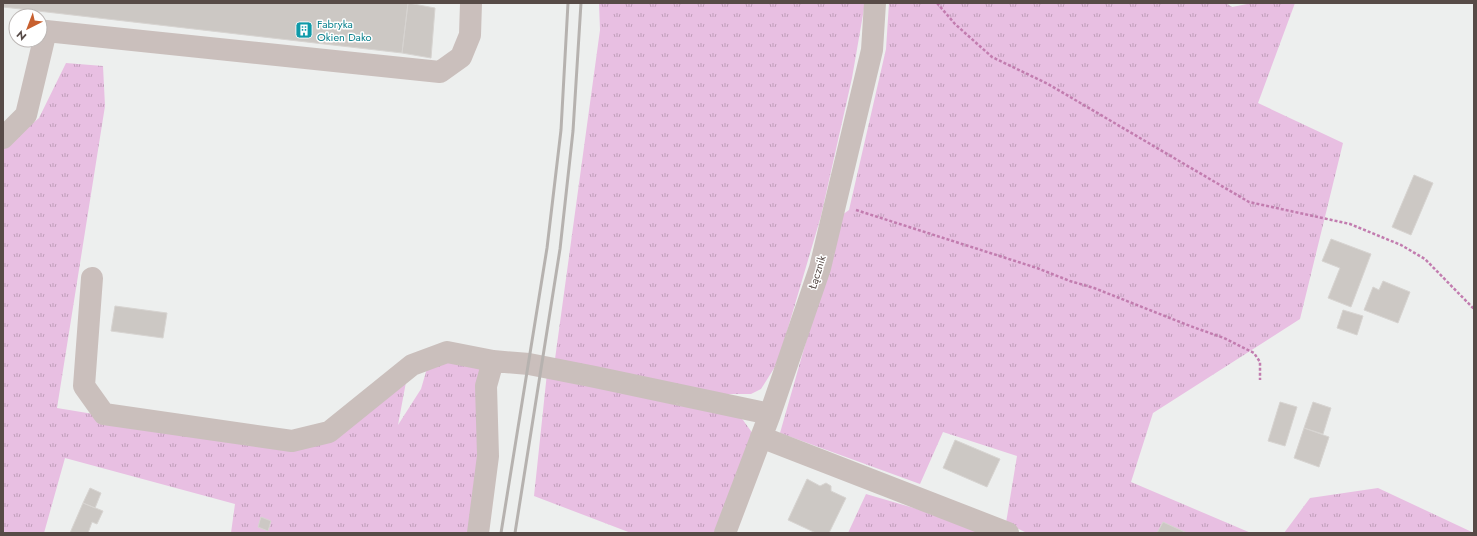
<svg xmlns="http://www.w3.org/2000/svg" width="1477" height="536" font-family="Jost,sans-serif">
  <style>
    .grass { fill: url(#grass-tufts) }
    .building { fill: #ccc8c4; stroke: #d7d4d1 }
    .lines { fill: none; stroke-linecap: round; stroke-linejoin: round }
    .path { stroke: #c27caf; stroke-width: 2.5; stroke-dasharray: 3 2; stroke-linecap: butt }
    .minor { stroke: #cabfbc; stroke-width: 22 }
    .rail { stroke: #b6b2af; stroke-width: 3 }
    .labels { text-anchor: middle; stroke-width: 3; stroke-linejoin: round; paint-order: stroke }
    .culture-label { font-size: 11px; fill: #0d838f; stroke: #fff; text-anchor: start }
    .street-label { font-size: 11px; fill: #574b47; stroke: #fff }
  </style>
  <defs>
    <pattern id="grass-tufts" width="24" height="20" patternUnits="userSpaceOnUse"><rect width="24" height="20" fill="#e8bfe2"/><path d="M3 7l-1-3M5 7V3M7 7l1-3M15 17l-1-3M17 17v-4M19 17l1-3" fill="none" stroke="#bf9db9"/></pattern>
  </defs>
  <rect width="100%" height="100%" fill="#edefee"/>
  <!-- grass -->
  <path class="grass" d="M599,3h266l-13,75 -31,138 -43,146 -17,27 -10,5h-30l-166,-35 45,-329z
    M889,3h337l6,4 20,-4h43l-37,100 85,40 -43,176 -147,94 -22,69 120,51h-224l-21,-10 11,-67 -74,-24 -23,52 -140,-51 62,-218 7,-5 37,-161z
    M66,63l37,3 2,40 -48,302 145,24 72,15 132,-65 -8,43 23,-36 7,-24 22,-3 33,5 -10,166h-242l4,-29 -170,-46 -21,75h-41v-385l36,-30z
    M547,373l188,40 8,7 10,14 -39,99h-83l-97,-37z
    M1378,488l96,45h-190l26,-35z
    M866,494l99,29 21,10h-138z"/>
  <!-- building -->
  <path class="building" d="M3,3h405l-6,50 -399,-46z
    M408,3l27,5 -4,50 -29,-5z
    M1414,175l19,8 -22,52 -19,-8z
    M1331,239l40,15 -20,53 -23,-9 12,-30 -18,-7z
    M1383,281l27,11 -12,31 -34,-13 9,-23 6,3z
    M115,306l52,7 -4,25 -52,-7z
    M1343,310l20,6 -6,19 -20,-7z
    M1280,402l17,5 -12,39 -17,-5z
    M1313,402l18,6 -8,26 -19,-6z
    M1304,428l25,9 -10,30 -25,-9z
    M955,440l45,19 -13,28 -44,-19z
    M807,479l13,7 6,-3 5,3v5l15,7 -17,35h-13l-28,-13z
    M90,488l11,5 -6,15 -12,-5z
    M83,503l20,8 -6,13 -5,-2 -4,11h-18z
    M261,517l10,4 -3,10 -10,-4z
    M1163,522l24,11h-30z"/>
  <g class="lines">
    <!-- path -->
    <path class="path" d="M937,3l18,21 37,33 56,27 201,118 101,22 51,21 24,14 49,50
      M856,210l181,58 33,13 24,7 96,38 34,12 30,15 6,9v18"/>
    <!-- minor -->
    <path class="minor" d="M3,138l23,-23 20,-84 394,41 21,-15 9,-22 1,-32
      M92,278l-8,108 20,28 188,27 37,-9 83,-67 35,-13 46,9 36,3 66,13 175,37
      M761,437l247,96
      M478,533l10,-77 -2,-70 7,-25
      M725,533l45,-119 50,-146 52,-218 3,-47"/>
    <!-- rail -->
    <path class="rail" d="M501,533l46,-285 14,-118 7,-127
      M515,533l45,-284 13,-118 8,-128"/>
  </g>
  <!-- icons -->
  <defs>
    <g id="building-square" transform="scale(0.9)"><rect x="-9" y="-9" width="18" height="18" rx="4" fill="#0f9aa8" stroke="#fff"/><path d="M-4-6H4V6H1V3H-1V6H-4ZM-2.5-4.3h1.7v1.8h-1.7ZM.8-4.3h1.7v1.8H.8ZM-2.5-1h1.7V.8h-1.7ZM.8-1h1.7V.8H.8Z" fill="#fff"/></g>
  </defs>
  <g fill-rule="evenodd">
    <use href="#building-square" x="304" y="30"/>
  </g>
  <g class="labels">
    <!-- culture labels -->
    <g class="culture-label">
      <text x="317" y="28">Fabryka<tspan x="317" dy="13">Okien Dako</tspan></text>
    </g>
    <!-- street labels -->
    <g class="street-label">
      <text transform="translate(817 272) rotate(-73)" y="4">Łącznik</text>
    </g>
  </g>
  <!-- border -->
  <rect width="1477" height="536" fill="none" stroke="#574b47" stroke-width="8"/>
  <!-- north arrow -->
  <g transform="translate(28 28) rotate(222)"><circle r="19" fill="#ffffff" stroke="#bcb7b5"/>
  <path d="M0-3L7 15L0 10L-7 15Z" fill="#c75f2e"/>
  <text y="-6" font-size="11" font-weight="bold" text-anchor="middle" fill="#574b47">N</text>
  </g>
</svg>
